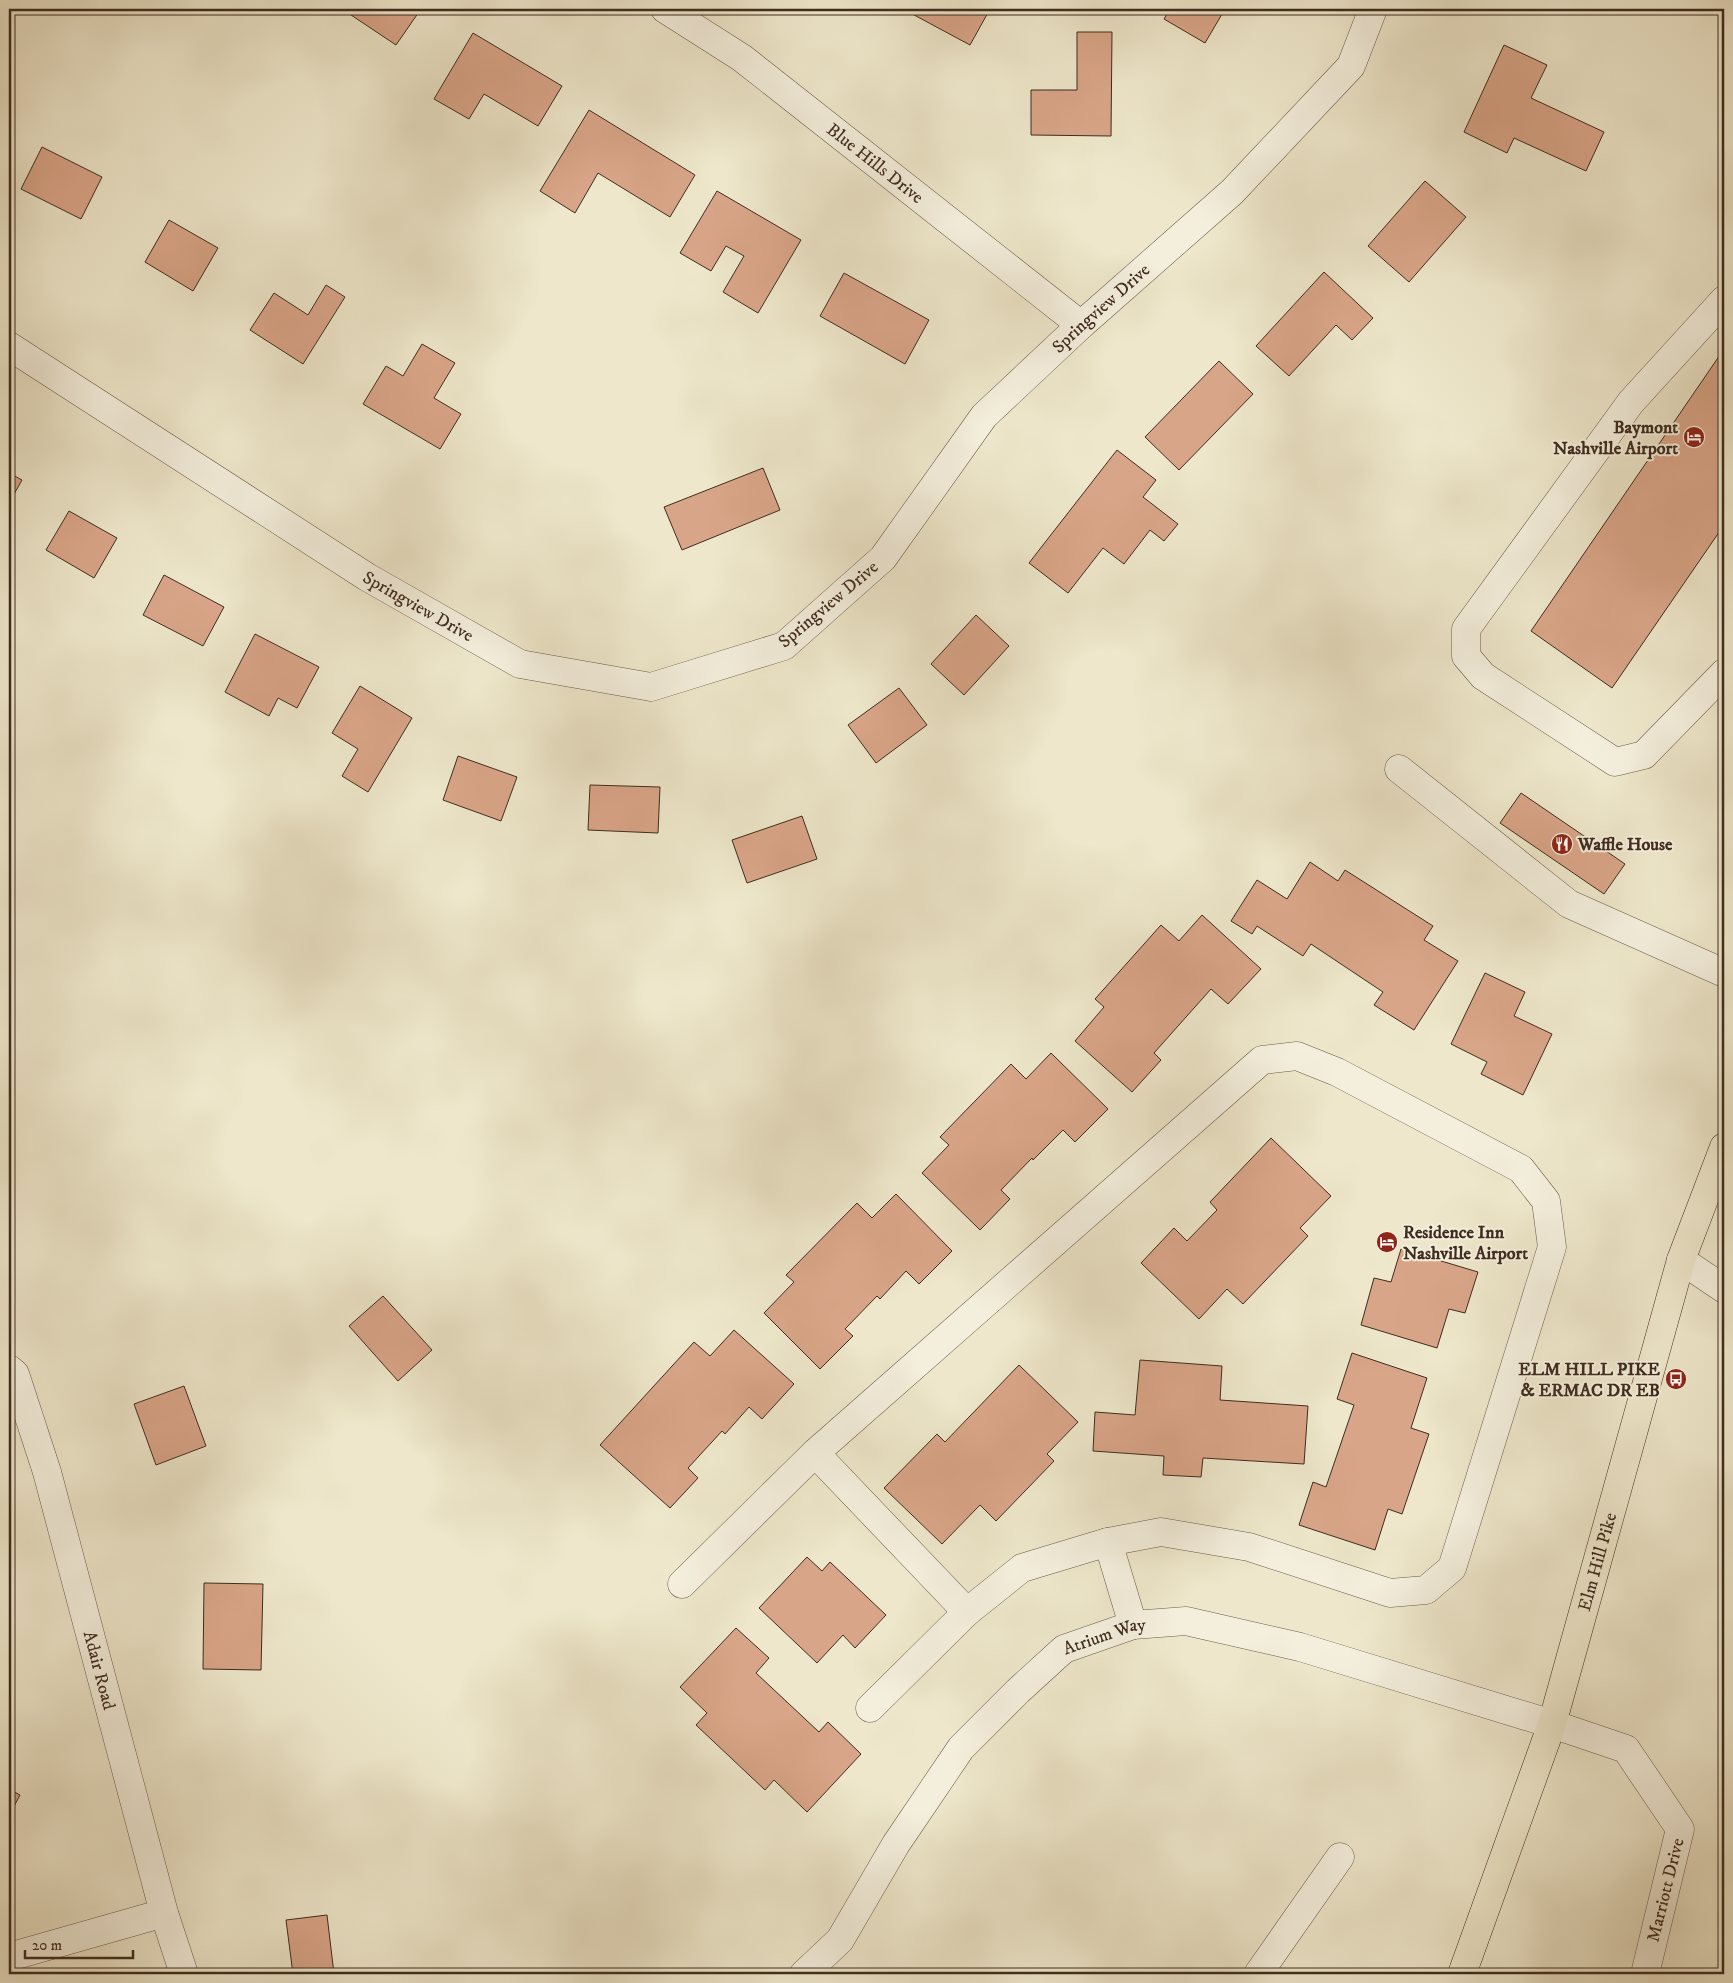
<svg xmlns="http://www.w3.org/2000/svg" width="1733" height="1983" font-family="'IM FELL DW Pica',serif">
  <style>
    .building { fill: #d9a588; stroke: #3f2c1f }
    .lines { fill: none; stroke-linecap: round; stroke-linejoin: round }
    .minor-casing { stroke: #6b5b4a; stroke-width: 29 }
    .major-casing { stroke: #3f2c1f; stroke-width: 29 }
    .minor { stroke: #f4efdd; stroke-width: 28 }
    .major { stroke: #eee7cb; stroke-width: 28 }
    .labels { text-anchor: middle; stroke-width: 4; stroke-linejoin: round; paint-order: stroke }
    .street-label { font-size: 18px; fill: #3f2c1f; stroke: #f4efdd }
    .poi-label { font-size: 18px; font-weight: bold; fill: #3f2c1f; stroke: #f4efdd; text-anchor: end }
  </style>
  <rect width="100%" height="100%" fill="#eee7cb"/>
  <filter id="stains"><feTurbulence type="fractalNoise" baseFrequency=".004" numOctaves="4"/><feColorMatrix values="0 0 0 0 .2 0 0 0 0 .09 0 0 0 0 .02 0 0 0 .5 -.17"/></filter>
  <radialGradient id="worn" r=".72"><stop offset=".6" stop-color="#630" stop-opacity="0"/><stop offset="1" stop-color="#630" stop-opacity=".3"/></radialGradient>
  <!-- building -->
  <path class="building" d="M342,9h79l-25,36z
    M903,9h87l-20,36z
    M1170,9h55l-20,34 -41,-24z
    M1077,32h35l-1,104 -80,-1v-45h46z
    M473,33l89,53 -24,40 -54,-32 -15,25 -35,-20z
    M1504,45l43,20 -16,33 73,34 -18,39 -72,-33 -7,15 -43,-21z
    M589,110l106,65 -25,42 -72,-44 -23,40 -35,-22z
    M42,147l60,30 -21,42 -60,-30z
    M1425,181l41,36 -57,65 -41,-36z
    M717,191l84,49 -43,73 -35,-21 21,-36 -18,-10 -15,25 -31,-18z
    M169,220l49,28 -25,43 -48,-29z
    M1324,272l49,46 -21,22 -16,-15 -47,51 -33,-30z
    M844,273l85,47 -24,44 -85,-48z
    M326,285l19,12 -42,67 -53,-34 24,-37 34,22z
    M422,344l33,19 -21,35 27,16 -21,35 -77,-45 23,-38 17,10z
    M1724,349v176l-112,163 -81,-57z
    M1219,361l34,33 -74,76 -34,-33z
    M1117,450l39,30 -13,17 35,27 -14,17 -14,-11 -26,34 -21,-16 -35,45 -39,-30z
    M763,468l17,42 -98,40 -18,-43z
    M9,473l13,7 -13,23z
    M69,511l48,27 -23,40 -48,-28z
    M164,575l60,32 -21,39 -60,-31z
    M976,615l33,31 -45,49 -33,-31z
    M255,634l64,33 -22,41 -19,-10 -9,18 -44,-24z
    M360,686l52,32 -44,74 -26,-16 16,-27 -26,-16z
    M899,688l28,37 -51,38 -28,-38z
    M458,756l59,21 -16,44 -58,-21z
    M590,785l70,2 -2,46 -70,-3z
    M1521,793l104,71 -21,30 -104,-71z
    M802,816l15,43 -70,24 -15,-43z
    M1310,862l28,19 7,-11 88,56 -9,14 34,21 -44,69 -40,-25 9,-13 -72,-48 -8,12 -46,-30 -5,8 -21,-13 26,-41 30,19z
    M1202,915l59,54 -33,35 -17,-15 -57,64 7,7 -29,32 -57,-51 29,-34 -9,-8 66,-74 18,16z
    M1485,973l40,19 -11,24 38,18 -29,61 -42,-21 6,-12 -36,-18z
    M1051,1053l57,56 -33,33 -12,-12 -30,30 -1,-2 -31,32 9,9 -30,31 -58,-57 27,-28 -9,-8 71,-73 15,15z
    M1271,1138l60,58 -31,32 8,8 -65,68 -16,-15 -28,30 -58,-56 33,-35 13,13 30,-31 -7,-8z
    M896,1194l56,57 -33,33 -13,-13 -26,28 -3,-3 -32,33 8,7 -33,33 -56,-56 30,-31 -8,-7 71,-72 15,15z
    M1401,1249l77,23 -13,41 -16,-4 -12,39 -76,-23 13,-47 17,4z
    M383,1296l49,54 -34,31 -49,-55z
    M734,1330l60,54 -32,35 -13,-12 -24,27 -3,-3 -34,37 10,10 -28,30 -70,-63 94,-103 16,14z
    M1352,1353l75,25 -16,50 18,6 -27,80 -14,-5 -13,41 -76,-25 14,-43 13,5 28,-82 -17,-6z
    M1140,1360l82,6 -2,34 88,6 -4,58 -101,-6 -2,19 -38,-2 1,-19 -71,-5 2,-39 40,3z
    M1019,1365l59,57 -31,32 7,7 -58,60 -16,-16 -38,39 -58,-56 53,-54 8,8z
    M184,1386l22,60 -50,19 -22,-61z
    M807,1557l15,14 8,-9 56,53 -31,33 -12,-13 -26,28 -58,-55z
    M204,1583l59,1 -2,86 -58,-1z
    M736,1628l33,30 -13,15 63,59 9,-10 33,32 -54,58 -33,-32 -9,10 -69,-65 11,-12 -27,-26z
    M9,1789l11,6 -11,21z
    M327,1915l7,59h-41l-7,-54z"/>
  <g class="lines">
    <!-- minor casing -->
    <g class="minor-casing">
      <g id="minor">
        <path id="s1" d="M665,9l77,49 339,267"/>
        <path d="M1724,300l-93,102 -165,227v27l17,20 132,86 29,-7 80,-82"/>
        <path id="s2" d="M9,346l358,231 153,87 131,23 133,-41 99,-88 101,-142 97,-91 151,-133 119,-126 22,-57"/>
        <path d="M1399,769l170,135 155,69"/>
        <path d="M1297,1056l40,16 184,97 25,32 6,46 -100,321 -26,22 -36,3 -141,-46 -88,-15 -53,10 -86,26 -55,44 -152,-159 447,-393z"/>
        <path d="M1681,1260l43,29"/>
        <path id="s3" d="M9,1369l6,5 32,98 117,441 20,61"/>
        <path d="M1108,1542l25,83"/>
        <path d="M682,1584l133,-131"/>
        <path d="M870,1708l97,-96"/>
        <path d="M9,1957l155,-44"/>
        <path id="s4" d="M804,1974l36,-34 56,-96 65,-96 57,-57 46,-42 69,-24 53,-4 114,26 252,77 74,25 54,80 -35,145"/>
        <path d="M1258,1974l82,-117"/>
      </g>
    </g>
    <!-- major casing -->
    <g class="major-casing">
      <g id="major">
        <path id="s5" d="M1462,1974l90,-250 129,-464 43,-113"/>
      </g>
    </g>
    <!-- minor -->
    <use href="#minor" class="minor"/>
    <!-- major -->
    <use href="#major" class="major"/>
  </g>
  <!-- icons -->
  <defs>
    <g id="hotel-disc" transform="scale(1.125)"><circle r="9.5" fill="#8f2418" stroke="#f4efdd"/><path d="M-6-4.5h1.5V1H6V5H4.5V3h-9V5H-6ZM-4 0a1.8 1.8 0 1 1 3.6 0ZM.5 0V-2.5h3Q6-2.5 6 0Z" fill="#fff"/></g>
    <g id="restaurant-disc" transform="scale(1.125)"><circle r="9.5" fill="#8f2418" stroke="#f4efdd"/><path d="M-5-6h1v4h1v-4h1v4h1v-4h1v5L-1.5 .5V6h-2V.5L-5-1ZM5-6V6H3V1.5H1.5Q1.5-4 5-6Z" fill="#fff"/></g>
    <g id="bus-disc" transform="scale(1.125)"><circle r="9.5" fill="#8f2418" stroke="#f4efdd"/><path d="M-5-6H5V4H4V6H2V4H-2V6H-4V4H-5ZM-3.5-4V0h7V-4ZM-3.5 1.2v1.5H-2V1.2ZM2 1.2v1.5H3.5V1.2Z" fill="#fff"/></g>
  </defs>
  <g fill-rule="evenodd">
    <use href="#hotel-disc" x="1694" y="437"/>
    <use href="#restaurant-disc" x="1562" y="844"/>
    <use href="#hotel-disc" x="1387" y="1242"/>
    <use href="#bus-disc" x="1676" y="1379"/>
  </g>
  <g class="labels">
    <!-- street labels -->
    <g class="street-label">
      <text dy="6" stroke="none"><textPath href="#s1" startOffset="261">Blue Hills Drive</textPath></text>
      <text dy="6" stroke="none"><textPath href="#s2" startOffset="1340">Springview Drive</textPath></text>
      <text transform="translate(828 604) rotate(-40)" y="6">Springview Drive</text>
      <text dy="6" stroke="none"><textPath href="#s2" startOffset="485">Springview Drive</textPath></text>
      <text dy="6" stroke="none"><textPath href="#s5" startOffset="434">Elm Hill Pike</textPath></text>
      <text dy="6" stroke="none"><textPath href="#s4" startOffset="462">Atrium Way</textPath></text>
      <text dy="6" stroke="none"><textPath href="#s3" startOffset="316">Adair Road</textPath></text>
      <text transform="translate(1665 1890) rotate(-76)" y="6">Marriott Drive</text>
    </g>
    <!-- poi labels -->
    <g class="poi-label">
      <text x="1678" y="433">Baymont<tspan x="1678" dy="21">Nashville Airport</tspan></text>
      <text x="1578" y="850" text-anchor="start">Waffle House</text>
      <text x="1403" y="1238" text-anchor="start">Residence Inn<tspan x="1403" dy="21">Nashville Airport</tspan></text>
      <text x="1660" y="1375">ELM HILL PIKE<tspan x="1660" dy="21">&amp; ERMAC DR EB</tspan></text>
    </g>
  </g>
  <!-- margin -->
  <rect width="1733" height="1983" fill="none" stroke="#eee7cb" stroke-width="30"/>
  <rect x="10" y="10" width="1713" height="1963" fill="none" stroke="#3f2c1f" stroke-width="2.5"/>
  <rect x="15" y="15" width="1703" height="1953" fill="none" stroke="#3f2c1f"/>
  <!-- scale -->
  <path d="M25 1950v8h108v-8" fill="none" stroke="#3f2c1f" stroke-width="2.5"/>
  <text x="32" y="1950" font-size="15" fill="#3f2c1f" stroke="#f4efdd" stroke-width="4" paint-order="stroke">20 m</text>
  <rect width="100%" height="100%" filter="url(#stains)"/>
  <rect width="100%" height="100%" fill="url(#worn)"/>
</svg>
